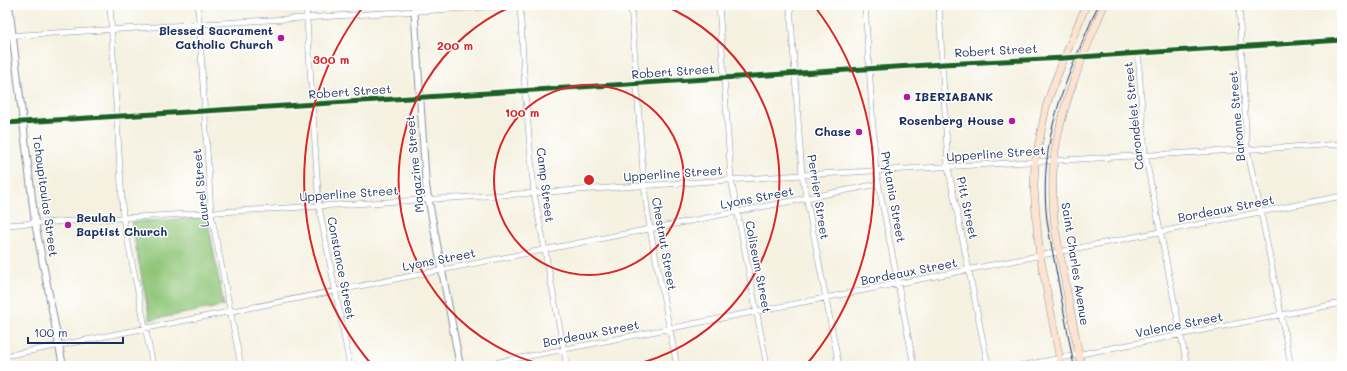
<svg xmlns="http://www.w3.org/2000/svg" width="1347" height="371" font-family="Mali,sans-serif">
  <style>
    .green { fill: #8ec476; stroke: #547a6a }
    .lines { fill: none; stroke-linecap: round; stroke-linejoin: round }
    .minor-casing { stroke: #88909f; stroke-width: 6 }
    .tertiary-casing { stroke: #88909f; stroke-width: 8 }
    .secondary-casing { stroke: #88909f; stroke-width: 8 }
    .minor { stroke: #fff; stroke-width: 5 }
    .tertiary { stroke: #fff; stroke-width: 6 }
    .secondary { stroke: #fde4d1; stroke-width: 7 }
    .tram { stroke: #1b2f5e; stroke-width: 1 }
    .cycleway-casing { stroke: #fff; stroke-width: 8 }
    .cycleway { stroke: #1b5e20; stroke-width: 5 }
    .ring { fill: none; stroke: #d62828; stroke-width: 2 }
    .poi-dot { fill: #b5179e; stroke: #fff; stroke-width: 1.5 }
    .labels { text-anchor: middle; stroke-width: 3; stroke-linejoin: round; paint-order: stroke }
    .poi-label { font-size: 12px; font-weight: bold; fill: #1b2f5e; stroke: #fff; text-anchor: end }
    .street-label { font-size: 12px; fill: #1b2f5e; stroke: #fff }
    .centre { fill: #d62828; stroke: #fff; stroke-width: 2 }
    .ring-label { font-size: 12px; text-anchor: middle; font-weight: bold; fill: #d62828; stroke: #fff; stroke-width: 3; stroke-linejoin: round; paint-order: stroke }
  </style>
  <rect width="100%" height="100%" fill="#fff"/>
  <filter id="ink" filterUnits="userSpaceOnUse"><feTurbulence type="fractalNoise" baseFrequency=".025" numOctaves="2"/><feDisplacementMap in="SourceGraphic" scale="8" xChannelSelector="R" yChannelSelector="G"/><feConvolveMatrix kernelMatrix="1 2 1 2 8 2 1 2 1" color-interpolation-filters="sRGB"/></filter>
  <filter id="wash" filterUnits="userSpaceOnUse"><feTurbulence type="fractalNoise" baseFrequency=".012" numOctaves="4" result="noise"/><feDisplacementMap in="SourceGraphic" scale="16" xChannelSelector="R" yChannelSelector="G"/><feGaussianBlur stdDeviation="0.9" result="paint"/><feColorMatrix in="noise" values="0 0 0 0 0 0 0 0 0 0 0 0 0 0 0 0 0 1.4 0 .05"/><feComposite in="paint" operator="in"/></filter>
  <g filter="url(#wash)">
    <rect width="100%" height="100%" fill="#f5f1e0"/>
    <!-- green -->
    <path class="green" d="M207,217l17,89 -74,14 -19,-98z"/>
  </g>
  <g filter="url(#ink)">
    <g class="lines">
      <!-- minor casing -->
      <g class="minor-casing">
        <path id="minor" d="M110,5l13,213 30,148
          M198,5l13,208 30,153
          M306,5l13,202 31,159
          M520,5l5,86 9,102 33,173
          M631,5l13,181 6,43 27,137
          M719,5l12,174 36,187
          M790,5l12,170 37,191
          M865,5l11,166 38,195
          M939,5l9,162 40,199
          M1239,5l8,144 14,63 30,154
          M1342,5v5
          M5,36l512,-31
          M1138,53l7,101 42,212
          M5,123l199,-12 739,-47 121,-6 278,-18
          M5,225l529,-32 268,-18 540,-31
          M5,356l873,-172
          M479,366l863,-170
          M1020,366l322,-63"/>
      </g>
      <!-- tertiary casing -->
      <g class="tertiary-casing">
        <path id="tertiary" d="M9,5l26,218 28,143
          M414,5l12,181 34,180"/>
      </g>
      <!-- secondary casing -->
      <g class="secondary-casing">
        <path id="secondary" d="M1061,366l-21,-111 -3,-27 -3,-41 1,-25 11,-55 7,-21 33,-81
          M1081,366l-26,-138c-3,-29 -4,-60 2,-88 9,-47 29,-91 47,-135"/>
      </g>
      <!-- minor -->
      <use href="#minor" class="minor"/>
      <!-- tertiary -->
      <use href="#tertiary" class="tertiary"/>
      <!-- secondary -->
      <use href="#secondary" class="secondary"/>
      <!-- tram -->
      <path class="tram" d="M1074,366l-26,-139c-6,-38 -2,-80 9,-117 10,-35 27,-71 41,-105"/>
      <!-- cycleway casing -->
      <g class="cycleway-casing">
        <path id="cycleway" d="M5,123l199,-12 739,-47 121,-6 278,-18"/>
      </g>
      <!-- cycleway -->
      <use href="#cycleway" class="cycleway"/>
    </g>
  </g>
  <!-- distance rings -->
  <g class="ring">
    <circle cx="589" cy="180" r="95"/>
    <path d="M549 366A190 190 0 0 1 515 5M663 5A190 190 0 0 1 629 366"/>
    <path d="M372 365A285 285 0 0 1 363 7M815 7A285 285 0 0 1 806 365"/>
  </g>
  <!-- markers -->
  <g class="poi-dot">
    <circle cx="281" cy="38" r="4"/>
    <circle cx="907" cy="97" r="4"/>
    <circle cx="1012" cy="121" r="4"/>
    <circle cx="859" cy="132" r="4"/>
    <circle cx="68" cy="225" r="4"/>
  </g>
  <g class="labels">
    <!-- poi labels -->
    <g class="poi-label">
      <text x="273" y="35">Blessed Sacrament<tspan x="273" dy="14">Catholic Church</tspan></text>
      <text x="915" y="101" text-anchor="start">IBERIABANK</text>
      <text x="1004" y="125">Rosenberg House</text>
      <text x="851" y="136">Chase</text>
      <text x="76" y="222" text-anchor="start">Beulah<tspan x="76" dy="14">Baptist Church</tspan></text>
    </g>
    <!-- street labels -->
    <g class="street-label">
      <text transform="translate(996 51) rotate(-3)" y="4">Robert Street</text>
      <text transform="translate(673 72) rotate(-4)" y="4">Robert Street</text>
      <text transform="translate(350 92) rotate(-4)" y="4">Robert Street</text>
      <text transform="translate(1134 116) rotate(-96)" y="4">Carondelet Street</text>
      <text transform="translate(1237 116) rotate(-95)" y="4">Baronne Street</text>
      <text transform="translate(996 154) rotate(-4)" y="4">Upperline Street</text>
      <text transform="translate(415 164) rotate(-96)" y="4">Magazine Street</text>
      <text transform="translate(673 174) rotate(-4)" y="4">Upperline Street</text>
      <text transform="translate(545 185) rotate(83)" y="4">Camp Street</text>
      <text transform="translate(201 188) rotate(-96)" y="4">Laurel Street</text>
      <text transform="translate(349 194) rotate(-4)" y="4">Upperline Street</text>
      <text transform="translate(45 196) rotate(82)" y="4">Tchoupitoulas Street</text>
      <text transform="translate(818 197) rotate(81)" y="4">Perrier Street</text>
      <text transform="translate(893 197) rotate(80)" y="4">Prytania Street</text>
      <text transform="translate(757 198) rotate(-11)" y="4">Lyons Street</text>
      <text transform="translate(967 208) rotate(78)" y="4">Pitt Street</text>
      <text transform="translate(1226 209) rotate(-11)" y="4">Bordeaux Street</text>
      <text transform="translate(664 244) rotate(80)" y="4">Chestnut Street</text>
      <text transform="translate(439 260) rotate(-11)" y="4">Lyons Street</text>
      <text transform="translate(1075 264) rotate(81)" y="4">Saint Charles Avenue</text>
      <text transform="translate(758 267) rotate(79)" y="4">Coliseum Street</text>
      <text transform="translate(341 268) rotate(79)" y="4">Constance Street</text>
      <text transform="translate(909 272) rotate(-11)" y="4">Bordeaux Street</text>
      <text transform="translate(1179 325) rotate(-11)" y="4">Valence Street</text>
      <text transform="translate(591 334) rotate(-11)" y="4">Bordeaux Street</text>
    </g>
  </g>
  <circle cx="589" cy="180" r="6" class="centre"/>
  <g class="ring-label">
    <text x="455" y="50">200 m</text>
    <text x="331" y="64">300 m</text>
    <text x="522" y="117">100 m</text>
  </g>
  <!-- margin -->
  <rect width="1347" height="371" fill="none" stroke="#fff" stroke-width="20"/>
  <!-- scale -->
  <path d="M28 337v6h95v-6" fill="none" stroke="#1b2f5e" stroke-width="2"/>
  <text x="34" y="337" font-size="12" fill="#1b2f5e" stroke="#ffffff" stroke-width="3" paint-order="stroke">100 m</text>
</svg>
